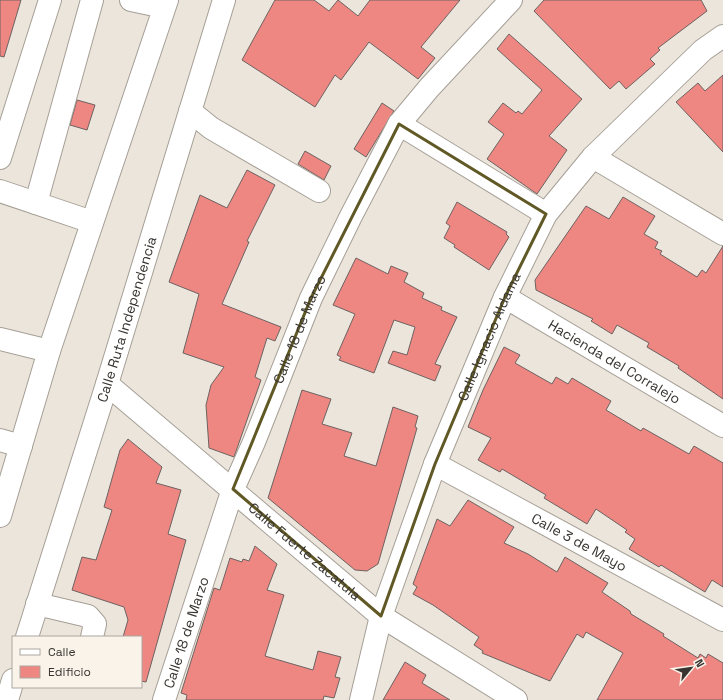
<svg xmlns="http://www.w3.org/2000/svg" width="723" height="700" font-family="'Space Grotesk',sans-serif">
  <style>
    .building { fill: #ee8782; stroke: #6d6261 }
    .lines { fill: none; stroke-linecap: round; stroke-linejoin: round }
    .minor-casing { stroke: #a59f96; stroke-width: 24 }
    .major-casing { stroke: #a59f96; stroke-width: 24 }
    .minor { stroke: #fff; stroke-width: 22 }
    .major { stroke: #fff; stroke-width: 22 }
    .marked { fill: none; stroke: #605825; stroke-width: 3; stroke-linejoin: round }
    .labels { text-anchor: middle; stroke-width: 4; stroke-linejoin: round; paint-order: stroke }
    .street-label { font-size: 14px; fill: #373431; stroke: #faf3ea }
  </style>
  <rect width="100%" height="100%" fill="#ece5dc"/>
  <!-- building -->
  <path class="building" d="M0,0h21l-17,57 -4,-1z
    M275,0h39l15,11 9,-11 20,16 12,-16h90l-39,47 14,11 -17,21 -49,-37 -28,38 -6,-5 -20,32 -73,-47z
    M544,0h157l6,11 -49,37 2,2 -10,9 5,5 -29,25 -7,-8 -9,8 -76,-78z
    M509,34l73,65 -33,37 18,14 -30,44 -50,-35 17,-25 -16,-12 15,-19 13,10 2,-2 4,3 20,-24 -45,-41z
    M723,75v77l-47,-50 22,-19 7,8z
    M77,100l18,5 -8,25 -17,-5z
    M382,103l12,8 -28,46 -12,-8z
    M305,151l26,15 -7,14 -26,-16z
    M247,170l28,15 -28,56 2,1 -27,62 59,23 -6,14 -8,-3 -12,39 6,3 -27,77 -25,-9 -3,-43 5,-20 13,-18 -41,-14 16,-59 -30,-12 31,-87 27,13z
    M623,197l32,19 -11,18 14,8 -3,6 7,3 -2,3 37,23 5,-7 4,3 17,-27v153l-45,-31 1,-2 -32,-19 2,-4 -32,-18 -5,9 -21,-13 2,-2 -57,-29 -1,-10 51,-74 23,13z
    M457,202l50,30 -1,2 3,3 -20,33 -35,-23 1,-2 -11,-7 6,-12 -4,-3z
    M356,258l32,16 3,-8 17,7 -4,9 20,11 -2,5 20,9 -1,3 16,7 -22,47 6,2 -6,15 -47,-18 5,-12 14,4 8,-28 -21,-7 -20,53 -35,-13 2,-3 -4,-2 18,-41 -22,-9z
    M504,347l16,8 -5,8 37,21 4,-7 12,7 4,-6 39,23 -5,9 35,21 2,-3 46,26 5,-8 29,17v124l-11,-7 -7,12 -44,-27 -2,2 -30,-18 6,-10 -10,-7 2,-2 -31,-21 -9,15 -43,-26 2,-3 -44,-26 -2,3 -22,-12 13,-22 -23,-11 15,-37z
    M302,390l29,9 -9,25 30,9 -8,23 32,10 17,-59 25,9 -3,11 2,1 -39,136 -11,7 -12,-1 -87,-72z
    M128,439l34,28 -6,16 25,7 -13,44 18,6 -40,142 -5,-1v-44h-18l5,-17 -4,-13 -52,-17 10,-33 14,3 16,-50 -8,-3 16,-57z
    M468,500l46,27 -10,16 24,11 29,18 8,-15 43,26 -6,9 28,19 1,3 33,20 -1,2 35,22 2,-4 6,4 2,-4 15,9v37h-126l26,-47 -37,-21 -3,6 -6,-4 -27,47 -68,-28 1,-2 -9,-6 5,-8 -46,-32 -20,-11 4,-7 -4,-3 24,-65 13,7z
    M255,546l22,18 -10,26 17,5 -19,61 48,14 5,-19 23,6 -6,20 5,1 -6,20 -10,-2 -1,4h-137l1,-5 -6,-2 33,-105 6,2 10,-32 12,4 1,-3 6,2z
    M405,662l21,13 -4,8 28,17h-67z"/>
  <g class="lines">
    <!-- minor casing -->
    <g class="minor-casing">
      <g id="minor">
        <path d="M131,0l33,7"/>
        <path d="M190,111l21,17 108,63"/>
        <path d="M399,124l147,90"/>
        <path d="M593,157l130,77"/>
        <path d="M0,158l50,-158"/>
        <path d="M0,191l92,31"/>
        <path d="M36,203l56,-203"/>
        <path id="s1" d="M505,297l218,129"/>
        <path d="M0,339l49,12"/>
        <path id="s2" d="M107,384l274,232 135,84"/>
        <path d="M0,440l21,6"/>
        <path id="s3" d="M435,464l288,156"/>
        <path d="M37,604l51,12 7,8 -3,13"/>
        <path id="s4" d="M164,700l69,-211 21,-47 57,-144 40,-82 48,-92 30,-36 82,-88"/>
        <path id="s5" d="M361,700l20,-84 54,-152 70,-167 41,-83 47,-57 110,-107 20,-14"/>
      </g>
    </g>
    <!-- major casing -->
    <g class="major-casing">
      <g id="major">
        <path d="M0,516l49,-165 118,-351"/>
        <path id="s6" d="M27,637l80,-253 117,-384"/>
        <path d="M7,700l6,-20"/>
      </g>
    </g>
    <!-- minor -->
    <use href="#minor" class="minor"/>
    <!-- major -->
    <use href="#major" class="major"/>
  </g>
  <!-- marked area -->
  <path class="marked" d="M399,124l147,90 -41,83 -70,167 -54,152 -148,-127 78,-191z"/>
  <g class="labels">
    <!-- street labels -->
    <g class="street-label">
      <text dy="5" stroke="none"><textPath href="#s6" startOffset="333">Calle Ruta Independencia</textPath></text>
      <text dy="5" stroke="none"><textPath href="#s4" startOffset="395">Calle 18 de Marzo</textPath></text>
      <text dy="5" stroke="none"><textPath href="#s5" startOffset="386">Calle Ignacio Aldama</textPath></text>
      <text dy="5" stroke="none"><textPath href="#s1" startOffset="127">Hacienda del Corralejo</textPath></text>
      <text dy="5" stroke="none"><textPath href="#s3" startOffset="164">Calle 3 de Mayo</textPath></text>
      <text dy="5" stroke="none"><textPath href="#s2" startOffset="259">Calle Fuerte Zacatula</textPath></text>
      <text dy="5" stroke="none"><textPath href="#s4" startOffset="71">Calle 18 de Marzo</textPath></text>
    </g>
  </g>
  <!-- legend -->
  <rect x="12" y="636" width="130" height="52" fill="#faf3ea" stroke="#aca7a0"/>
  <rect x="20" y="649" width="20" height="6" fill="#ffffff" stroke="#aca7a0"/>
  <text x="48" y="656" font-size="12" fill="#373431">Calle</text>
  <rect x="20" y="666" width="20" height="12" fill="#ee8782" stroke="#aca7a0"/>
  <text x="48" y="676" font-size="12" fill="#373431">Edificio</text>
  <!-- north arrow -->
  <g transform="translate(691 668) rotate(61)" stroke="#faf3ea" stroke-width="3" paint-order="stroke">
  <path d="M0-3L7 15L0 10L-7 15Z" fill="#373431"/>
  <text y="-6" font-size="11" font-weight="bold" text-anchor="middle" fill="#373431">N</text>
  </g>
</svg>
